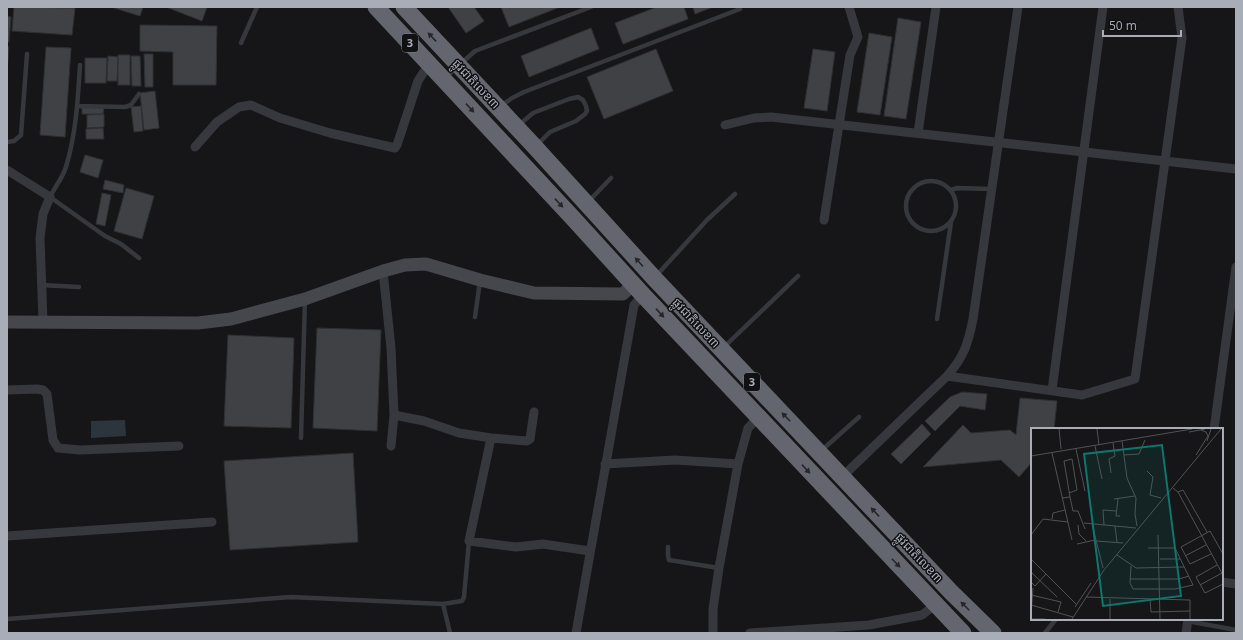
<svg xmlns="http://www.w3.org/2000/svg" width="1243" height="640" font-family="'Open Sans','Noto Sans Khmer',sans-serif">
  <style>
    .water { fill: #2c353c }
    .building { fill: #404145; stroke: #303034 }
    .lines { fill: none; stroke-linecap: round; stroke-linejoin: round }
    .lane { stroke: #37383d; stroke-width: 4.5 }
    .street { stroke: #37383d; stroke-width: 9 }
    .secondary { stroke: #45474d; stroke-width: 13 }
    .highway { stroke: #63666e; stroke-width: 17 }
    .oneway { fill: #26262a }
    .labels { text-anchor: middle; stroke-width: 3; stroke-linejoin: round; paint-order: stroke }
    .shield { fill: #111113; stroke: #7b7e86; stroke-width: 1 }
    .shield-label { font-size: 11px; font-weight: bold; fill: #a8adb8 }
    .street-label { font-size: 12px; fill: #a8adb8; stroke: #111113 }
    .inset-road { fill: none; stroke: #505258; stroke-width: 1 }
    .view { fill: #0f766e; fill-opacity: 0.15; stroke: #0f766e; stroke-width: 2 }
    .inset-edge { fill: none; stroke: #a8adb8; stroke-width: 2 }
  </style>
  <rect width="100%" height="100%" fill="#161618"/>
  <!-- water -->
  <path class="water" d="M125,420l1,16 -35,2v-17z"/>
  <!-- building -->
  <path class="building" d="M14,7l61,1 -3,27 -60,-4z
    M111,7h32l-3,9z
    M166,7h41l-5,14z
    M448,7h26l10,14 -18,12z
    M501,7h59l-51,20z
    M657,7h27l4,12 -65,25 -8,-21z
    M693,7h20l-18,7z
    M7,16l4,1 -2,25h-2z
    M898,18l23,4 -15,97 -22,-3z
    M140,25l77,1 -1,59h-43v-33l-33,-1z
    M591,28l8,21 -70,28 -8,-21z
    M869,33l23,4 -12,78 -23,-3z
    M7,46l2,1 -2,25z
    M46,47l25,1 -6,89 -25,-2z
    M656,49l17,42 -69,28 -17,-42z
    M813,49l22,3 -8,59 -23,-3z
    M144,54h9v33h-8z
    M118,55h12v30h-12z
    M108,56l10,1 -1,24h-10z
    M131,56h9l1,30h-9z
    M85,58h22l-1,25h-21z
    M155,91l4,37 -15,2 -4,-37z
    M141,106l2,25 -9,1 -3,-25z
    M82,107l22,1 -1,6h-21z
    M104,114v13l-17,1v-13z
    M103,128l1,11h-18v-10z
    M85,155l18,5 -5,18 -18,-6z
    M105,180l19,5 -1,8 -20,-4z
    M126,188l28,8 -12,43 -28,-8z
    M102,193l9,2 -6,31 -9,-2z
    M317,328l64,2 -4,101 -64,-3z
    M228,335l66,3 -3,90 -67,-2z
    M962,392l25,2 -2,16 -25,-4 -25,25 -10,-10 25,-24z
    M1020,398l37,3 -3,28h-22v33l-13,15 -18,-17 -78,7 40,-42 8,8 39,-3 6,5z
    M922,424l9,10 -30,30 -10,-10z
    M353,453l5,89 -128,8 -6,-89z"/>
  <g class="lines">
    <!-- lane -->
    <path class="lane" d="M241,43l16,-36
      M80,65c-2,34 -4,69 -14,102 -3,10 -11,20 -16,30l55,39 16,8 18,14
      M446,77l29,-26 116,-44
      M77,106l48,1 6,-2 8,-11
      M501,106l11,-8 12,-6 216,-83
      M519,125l14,-12 36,-14 9,-2 5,3 3,6 1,5 -2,3 -9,7 -26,11 -12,12
      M7,142l7,-1 7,-6 6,-81
      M906 206a25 25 0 1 1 50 0a25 25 0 1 1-50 0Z
      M951,190l6,-2 34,1
      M589,201l22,-23
      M656,276l51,-56 28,-26
      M41,285l38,2
      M475,317l5,-36
      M937,319l14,-97
      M724,347l74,-71
      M301,438l4,-138
      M822,450l37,-33
      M668,547v8l1,5 50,8
      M443,604l7,29
      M7,619l284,-22 152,7 19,-3 2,-4 5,-56
      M1187,621l49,9
      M1045,633l11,-14"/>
    <!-- street -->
    <path class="street" d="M725,125l29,-7 17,-1 465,52
      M918,133l18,-126
      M195,147l22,-25 22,-15 12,-2 29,13 50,15 65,15 2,-3 21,-64 11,-17
      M7,170l43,27 -7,17 -3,24 3,83
      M824,220l26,-165 8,-18 -9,-30
      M383,271l8,77 3,67 -3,31
      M947,376l135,19 53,-16 47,-341 -4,-31
      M7,390l30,-1 6,1 4,4 6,46 5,8 22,2 99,-4
      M1052,390l51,-383
      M394,415l30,6 35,12 32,5 36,3 3,-2 4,-27
      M1214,429l22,-162
      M491,438l-22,103 47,6 27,-3 47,7
      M605,464l70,-4 63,4
      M842,477l105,-101c17,-19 21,-32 26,-57l45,-312
      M7,536l205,-14
      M1222,582l14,2
      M576,633l58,-328 9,-10
      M713,633v-24l6,-41 19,-104 10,-36 10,-10
      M750,633l119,-8 53,-10 13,-10
      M1186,633l2,-14"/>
    <!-- secondary -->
    <path class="secondary" d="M7,322l191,1 33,-4 74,-20 78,-28 22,-6 21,-1 54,16 54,13 89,1 10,-10"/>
    <!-- highway -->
    <path class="highway" d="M376,7l195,209 72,79 320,338
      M404,7l131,140 119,131 297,314 42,41"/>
  </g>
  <!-- one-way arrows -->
  <defs><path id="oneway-solid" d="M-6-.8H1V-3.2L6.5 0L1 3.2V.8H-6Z"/></defs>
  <g class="oneway">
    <use href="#oneway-solid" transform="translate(432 37) rotate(-133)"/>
    <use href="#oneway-solid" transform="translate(470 108) rotate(47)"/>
    <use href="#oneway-solid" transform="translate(559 203) rotate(47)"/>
    <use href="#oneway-solid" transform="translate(639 262) rotate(-132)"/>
    <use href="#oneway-solid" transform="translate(660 313) rotate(47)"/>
    <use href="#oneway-solid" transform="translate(786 417) rotate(-134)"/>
    <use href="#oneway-solid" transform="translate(806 469) rotate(47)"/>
    <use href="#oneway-solid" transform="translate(875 512) rotate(-133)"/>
    <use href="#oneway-solid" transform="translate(896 563) rotate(46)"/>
    <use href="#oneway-solid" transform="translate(965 606) rotate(-135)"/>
  </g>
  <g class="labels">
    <!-- shield labels -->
    <g class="shield">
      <rect x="402" y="34" width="16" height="18" rx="3"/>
      <rect x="744" y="373" width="16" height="18" rx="3"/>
    </g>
    <g class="shield-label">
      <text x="410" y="47">3</text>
      <text x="752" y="386">3</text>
    </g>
    <!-- street labels -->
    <g class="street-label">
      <text transform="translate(476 84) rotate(47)" y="4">ផ្លូវជាតិលេខ៣</text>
      <text transform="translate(696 323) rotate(47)" y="4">ផ្លូវជាតិលេខ៣</text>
      <text transform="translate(919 558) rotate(47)" y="4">ផ្លូវជាតិលេខ៣</text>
    </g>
  </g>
  <!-- overview -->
  <g transform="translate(1031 428)">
    <rect width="192" height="192" fill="#161618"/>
    <path class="inset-road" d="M28,1l2,20M66,1l2,16M158,4l16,-3M91,13l5,37 9,20 -1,16 2,12M176,13l4,-12M64,18l7,33M45,21l9,42M21,25l20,87M93,27l15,-1 6,-14M165,27l12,-19 -2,-4 -5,-2M0,28l161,-27M116,43l6,6 -3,18 11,3M80,45l-2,-14 6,-3 -2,-13M142,60l5,4 45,83M147,64l5,-2 24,42M38,65l8,-3 -5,-31 -8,2 6,36M31,70l8,-1 3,14h5l7,18M83,71l21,-3M87,71l-2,17h4M21,91l1,-6 12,-3M53,95l52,5M61,96l11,44M47,97l1,9 7,7M73,97l-1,-15 13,1M84,98l2,16M0,107l12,-16 25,3M127,107l2,84M65,113l27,2M46,116l18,-4M180,126l-21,10 -9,-17 29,-16 13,23M86,127l19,13 48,-1M154,128l21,-11M0,131l45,45M129,131h20M186,137l-21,12 9,16 18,-9M100,138l-1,17 3,6h42l18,-4 -18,-37h-27M0,144l26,25M99,151h49l10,-3M0,154l4,4 11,-12M169,157l22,-12M0,167l30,7 -3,10M55,169l104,3v19M79,171v20M119,171l1,13 39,-1M0,177l42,12M44,179l16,-24M0,187l2,-27M0,191h14M41,191l32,-49 117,-141"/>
    <path class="view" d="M131,17l19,151 -78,10 -19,-152z"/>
    <rect width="192" height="192" class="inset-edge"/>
  </g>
  <!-- border -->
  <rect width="1243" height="640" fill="none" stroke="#a8adb8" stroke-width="16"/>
  <!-- scale -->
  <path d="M1103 30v6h78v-6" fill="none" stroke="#a8adb8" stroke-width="2"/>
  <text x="1109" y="30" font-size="12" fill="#a8adb8" stroke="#111113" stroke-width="3" paint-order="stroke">50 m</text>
</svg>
